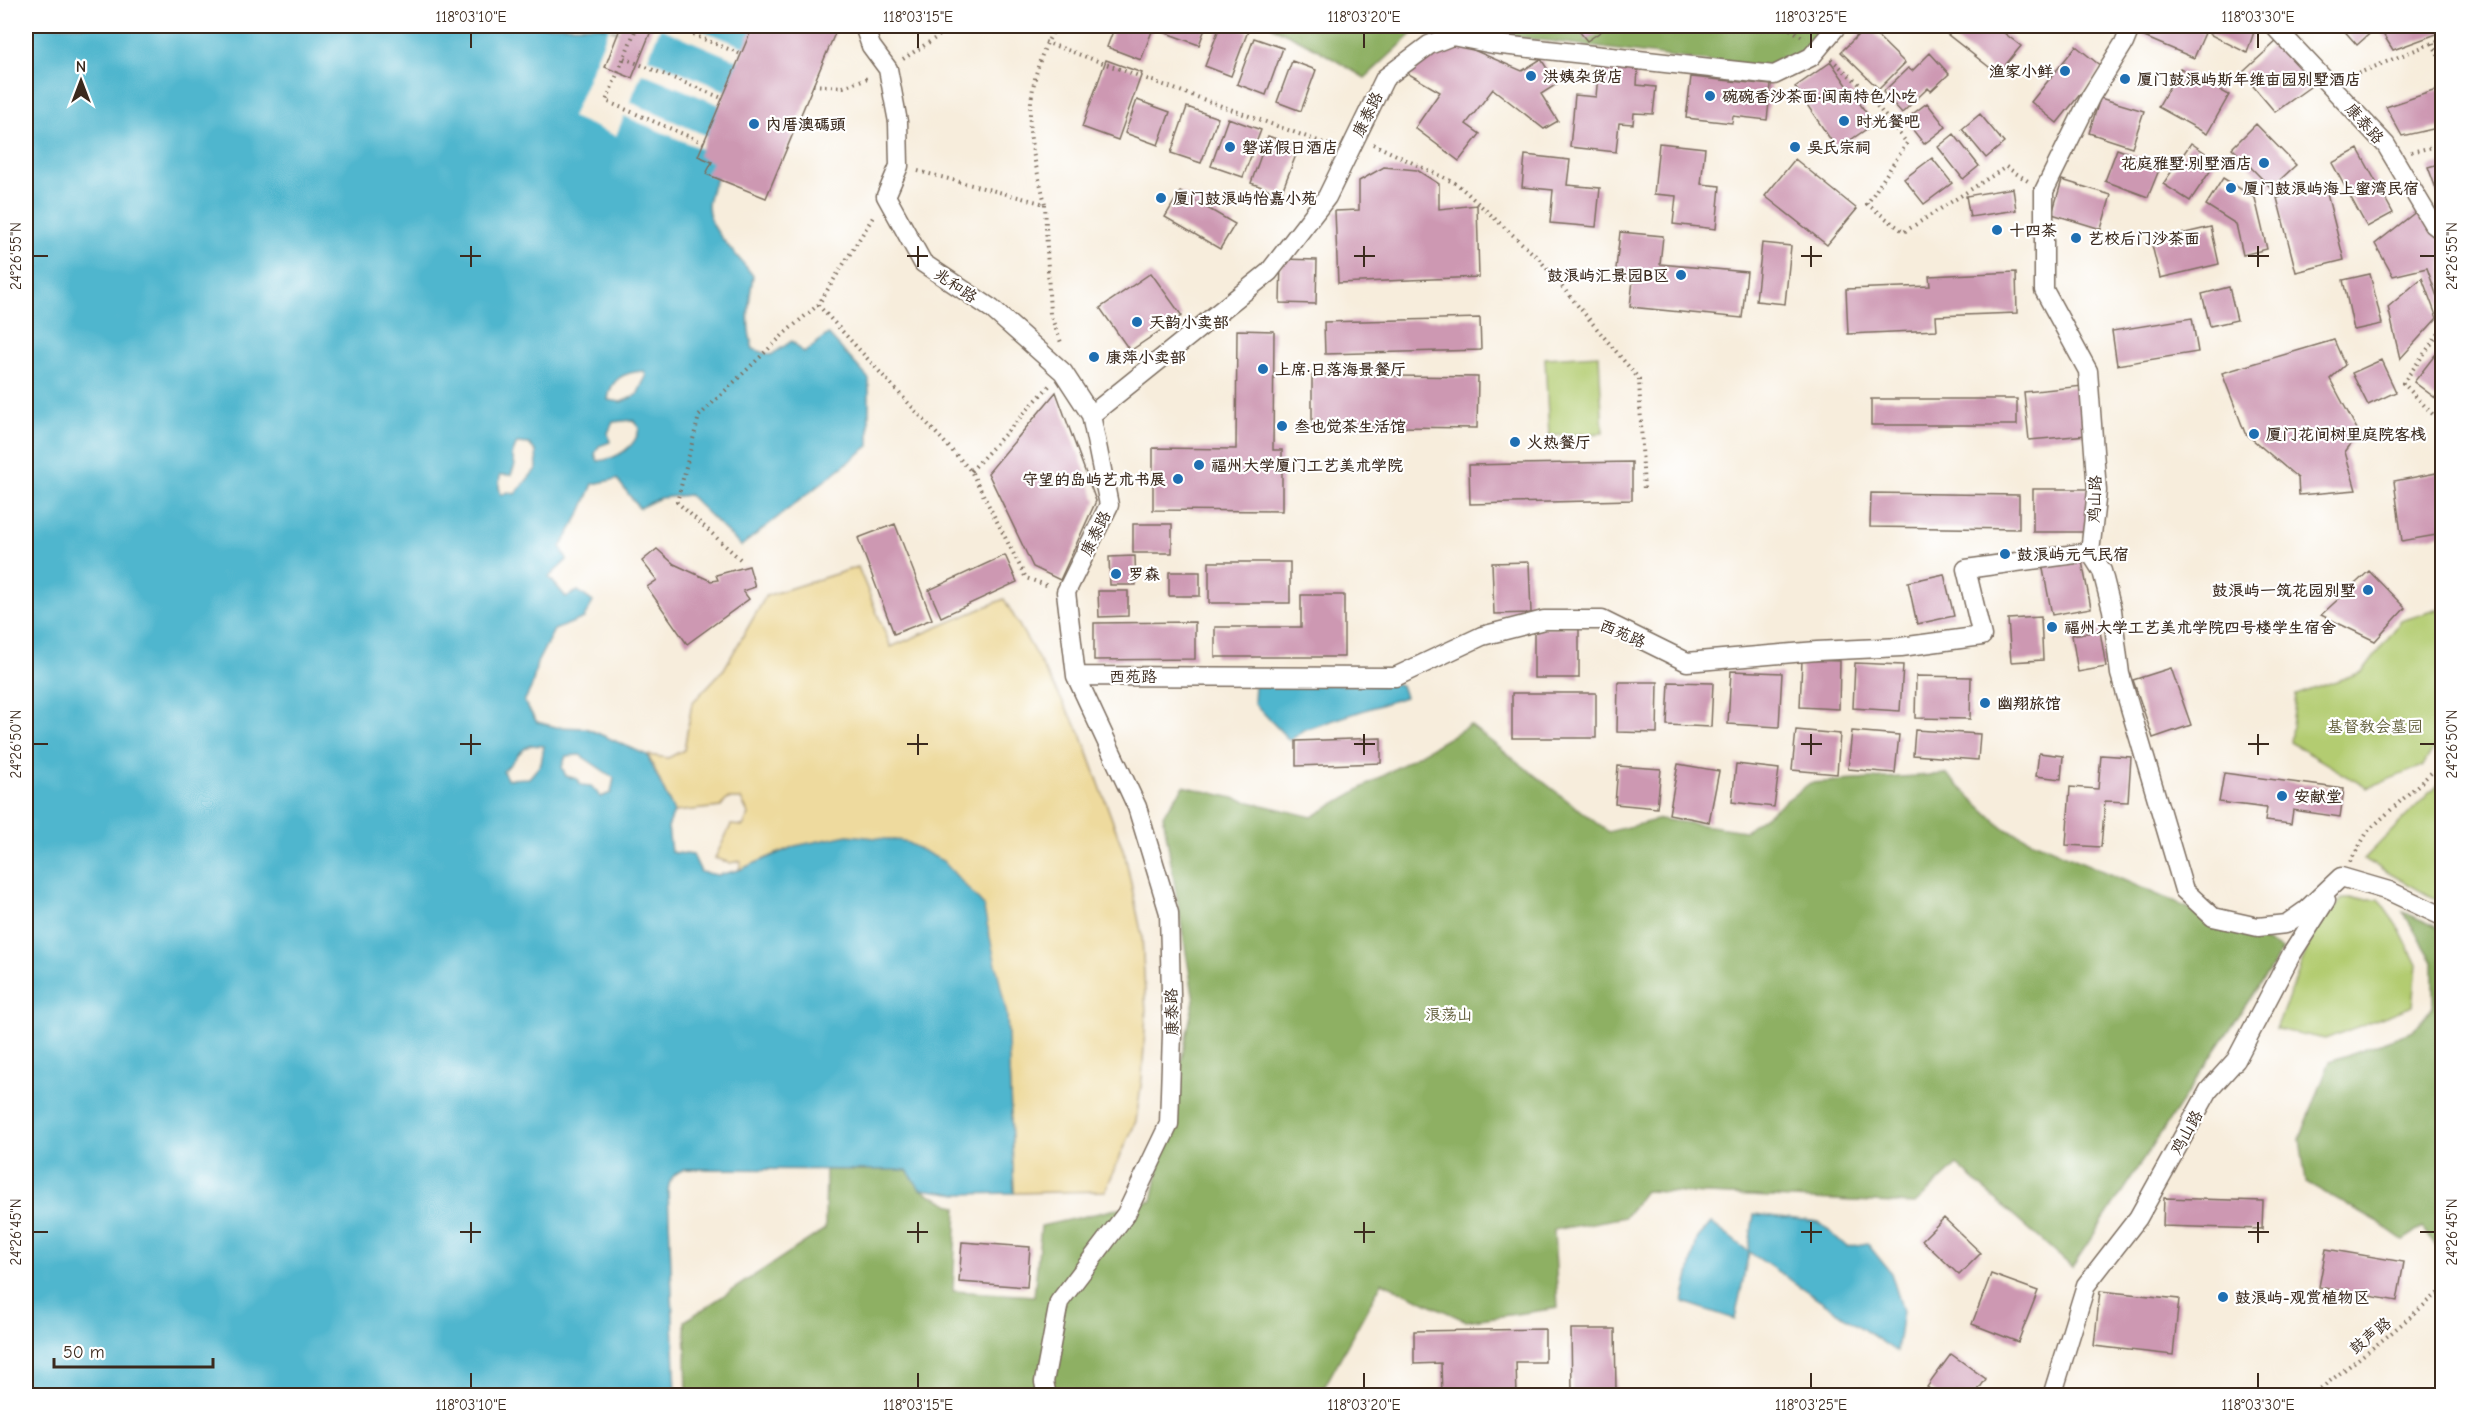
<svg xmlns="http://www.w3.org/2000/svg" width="2468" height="1421" font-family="'Comic Neue','LXGW WenKai TC',sans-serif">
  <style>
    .green { fill: #b3cc71; stroke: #777b48; stroke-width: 1.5 }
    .forest { fill: #8eb063; stroke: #646d40; stroke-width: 1.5 }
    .sand { fill: #eeda9e; stroke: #94825e; stroke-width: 1.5 }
    .water { fill: #50b6ce; stroke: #467076; stroke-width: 1.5; fill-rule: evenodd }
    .pier { fill: #f7eddc }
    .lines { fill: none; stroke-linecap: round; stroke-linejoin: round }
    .ferry { stroke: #436264; stroke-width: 1.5; stroke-dasharray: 8 6; stroke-linecap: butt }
    .building { fill: #cd98b2 }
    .minor-casing { stroke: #7d6e60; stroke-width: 21 }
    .path { stroke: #7d6e60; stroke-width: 4; stroke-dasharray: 1.5 4.5; stroke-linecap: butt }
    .minor { stroke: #fff; stroke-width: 18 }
    .ticks { fill: none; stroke: #3b2a1e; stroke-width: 2 }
    .poi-dot { fill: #1f6fb2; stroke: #fff; stroke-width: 2 }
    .labels { text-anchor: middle; stroke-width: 4.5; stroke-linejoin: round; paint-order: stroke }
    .poi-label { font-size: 16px; font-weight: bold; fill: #3b2a1e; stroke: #fff; text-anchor: start }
    .street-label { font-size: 16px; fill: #3b2a1e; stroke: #fff }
    .park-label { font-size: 16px; fill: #5f5b37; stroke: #fff }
    .neatline { fill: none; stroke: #3b2a1e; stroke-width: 2 }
    .ticks-label { font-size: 15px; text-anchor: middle; fill: #3b2a1e }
  </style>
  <rect width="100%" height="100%" fill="#fff"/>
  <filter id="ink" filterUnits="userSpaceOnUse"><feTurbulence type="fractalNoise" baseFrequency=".0167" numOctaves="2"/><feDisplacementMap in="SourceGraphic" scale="12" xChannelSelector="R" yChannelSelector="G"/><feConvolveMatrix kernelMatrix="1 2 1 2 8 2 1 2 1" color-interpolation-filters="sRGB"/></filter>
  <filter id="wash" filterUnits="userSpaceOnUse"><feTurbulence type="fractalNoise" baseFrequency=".008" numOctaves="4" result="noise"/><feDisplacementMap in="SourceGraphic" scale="24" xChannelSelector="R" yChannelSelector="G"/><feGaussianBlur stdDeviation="1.35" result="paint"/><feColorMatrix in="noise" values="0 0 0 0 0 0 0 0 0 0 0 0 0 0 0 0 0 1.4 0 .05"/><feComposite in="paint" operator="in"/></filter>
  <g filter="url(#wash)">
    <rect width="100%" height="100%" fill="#f7eddc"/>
    <!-- green -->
    <path class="green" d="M1599,355l4,78 -54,3 -4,-78z
      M2442,608v125l-19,33 -56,22 -77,-46 6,-47 66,-23 39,-51z
      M2442,780v123l-78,-44z
      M2342,899h36l22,31 17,35 -4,41 -88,33 -49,-10 38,-97z"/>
    <!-- forest -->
    <path class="forest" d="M1271,26h150l-56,52 -50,-30z
      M1478,26h346l-24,31 -33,12 -282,-36z
      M1470,725l138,107 52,-13 85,12 65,-48 136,-9 57,54 280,121 -211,318 -115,-102 -42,39 -270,-13 -20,26 -71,13 4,78 -92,13 -84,-39 -62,113h-633l-2,-74 140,-92 1,-59h81l13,19 37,19 -4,83 81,5 7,-70 111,-25 42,-201 -31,-185 21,-29 128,31z
      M2403,912l39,17v324l-20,-25 -19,12 -26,-18 -71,-40 -6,-43 30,-78 83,-30 20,-25v-45z"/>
    <!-- sand -->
    <path class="sand" d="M858,567l33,80 113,-48 77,135 44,121 17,81 4,78 -4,64 -6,43 -31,70 -91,2 -7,-178 -212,-169 -56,24 2,-9 -11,2 -15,-5 16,-33 12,1 6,-11 -8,-16h-14l-6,8 -47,5 -26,-57 20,3 16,-8 8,-47 32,-34 42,-73z"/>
    <!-- water -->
    <path class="water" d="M26,26h759l-73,162c-2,6 -4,13 -4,19 1,25 31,48 45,69 -4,24 -8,49 0,73l18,6 21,-14 12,12 24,-19 41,45v67l-128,100 -52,-51 -29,3 -21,10 -22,-29 -24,5 -12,28 -20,35 6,13 -18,17 17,20 12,-6 15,11 -9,16 -30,12 -17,33 -5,23 -8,16 13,20 19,5 30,1 61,27 27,57 -6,15 3,25 22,3 8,17 17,3 21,-5 56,-24 53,-11 56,6 39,20 40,44 24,110 7,178 -56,1 -38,-5 -13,-19 -223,-1c-11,5 -15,11 -16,22l8,204h-650zM644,371l2,5 -9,19 -16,7 -13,-2c2,-21 16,-28 36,-29zM633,420l6,8c-2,19 -23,31 -41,33l-3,-7 4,-8 11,-4 -2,-9 5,-11zM517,443l12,1 7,8 1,16 -22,26 -7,-2 -7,3 -2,-8 1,-12h11l4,-10 -3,-10zM531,745l13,1 -3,18 -12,14 -22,1 -4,-8c12,-9 14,-20 28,-26zM580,755l34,23 -3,15 -10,4 -10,-11 -10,-1 -4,-6 -11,-3 -4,-9 4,-11z
      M1255,684l146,1 4,12 -102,33 -13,11 -36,-38z
      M1754,1214l65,8 28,25 20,-4 24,30 12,38 -6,41 -148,-100 -14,67 -52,-17 14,-63 14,-16 37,28z"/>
    <!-- pier -->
    <path class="pier" d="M610,26h82l52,21 -6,14 -78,-33 -12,30 78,33 -6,14 -78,-32 -12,29 77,34 -6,13 -77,-33 -8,20 -44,-19z"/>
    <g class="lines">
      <!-- ferry -->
      <path class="ferry" d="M597,26l23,6"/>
    </g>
    <g id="blocks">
      <!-- building -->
      <path class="building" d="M621,26h32l-21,52 -27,-11z
        M753,26h85l-72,172 -60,-24 6,-12 -14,-6z
        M1115,26h39l-13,34 -34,-13z
        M1159,26h47l-7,19 -41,-15z
        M1220,26h12l16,5 -17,45 -26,-10z
        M1575,26h34l-22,15z
        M1867,26l38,37 -26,26 -38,-37z
        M1953,26h42l26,20 -23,28 -51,-40z
        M2138,26h50l17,7 -11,25 -59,-25z
        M2212,26h44l-9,27 -38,-19z
        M2340,26h33l3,2 -19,17z
        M2378,26h64v6l-49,18z
        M1254,38l29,10 -17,47 -29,-11z
        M2278,40l39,42 -42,30 -33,-39z
        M1455,42l67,29 19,-12 16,25 -16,10 17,27 -14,8 -51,-40 -27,35 14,10 -21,27 -44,-33 25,-36 -33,-19 34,-26z
        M2076,46l26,21 -45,56 -26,-21z
        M1930,53l19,21 -18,17 -3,-3 -26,25 -19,-21 25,-24 4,3z
        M1106,60l36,13 -24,67 -36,-13z
        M1292,61l24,9 -15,41 -24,-9z
        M1831,62l43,62 -37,25 -42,-62z
        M1599,64l39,4 -1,17 19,2 -3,27 -19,-1 -1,11 -14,-1 -3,29 -46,-5 5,-52 21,2z
        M2180,68l49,27 -22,39 -49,-27z
        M1691,77l80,8 -4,35 -34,-4 -1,7 -46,-5z
        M2442,88v39l-40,9 -16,-29z
        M2100,98l44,13 -12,36 -43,-14z
        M1137,100l33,12 -12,33 -33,-12z
        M1927,103l19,24 -22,17 -19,-24z
        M1187,107l31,11 -17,45 -30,-10z
        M1980,114l24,29 -18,15 -24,-29z
        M1228,118l33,12 -18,47 -32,-11z
        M2256,124l40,41 -25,23 -39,-40z
        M1954,134l25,32 -16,13 -25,-32z
        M1268,136l31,11 -18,47 -30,-11z
        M1659,143l46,5 -4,36 19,2 -4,43 -43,-5 3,-28 -22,-2z
        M2191,143l26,18 -27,40 -27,-17z
        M2117,149l44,16 -13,32 -43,-16z
        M2358,149l35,64 -26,14 -35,-64z
        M1525,155l45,5 -3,25 33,3 -4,39 -46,-4 3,-33 -31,-3z
        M1932,158l20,25 -28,21 -20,-25z
        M1795,159l62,50 -30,36 -62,-49z
        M2442,163v42l-14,-38z
        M1384,167l33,3 22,14v25l38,-4 2,72 -141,6 -3,-72 24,-1v-29z
        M2223,178l32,20 12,51 -24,6 -7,-31 -30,-19z
        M2062,180l49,15 -10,34 -49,-15z
        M2325,186l19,74 -48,12 -19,-74z
        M2013,188l3,22 -46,7 -4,-21z
        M1180,192l55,32 -15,25 -55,-32z
        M2417,211l25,30v70l-15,-43 -34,8 -18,-32z
        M2211,227l8,37 -59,14 -9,-37z
        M1620,232l43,4 -3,28 87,8 -5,46 -112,-11 3,-27 -18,-2z
        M1762,243l29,3 -6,58 -29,-3z
        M1281,259l36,1 -1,44 -36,-1z
        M2016,272l1,41 -81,3 1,14 -89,4 -2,-45 84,-3 -1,-10z
        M1151,273l31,43 -52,35 -30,-43z
        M2370,274l12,50 -28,6 -11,-50z
        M2422,278l15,40 -37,41 -12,-52z
        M2229,287l8,33 -27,6 -8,-32z
        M1480,318l1,32 -156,4 -1,-32z
        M2192,318l6,34 -81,13 -5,-34z
        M1237,330l37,1 -1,119h9v61l-129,-1v-62l83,1z
        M2334,340l11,25 -15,14 29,54 -14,19 11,38 -57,5 -1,-17 -53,-45 -23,-60z
        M2442,346v57l-28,-21z
        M2381,360l15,32 -28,13 -16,-32z
        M1312,375l166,2 -1,51 -165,-2z
        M2083,386l4,49 -58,5 -5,-48z
        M1056,392l40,109 -36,79 -27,-13 -45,-94z
        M1871,399h146v26h-146z
        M1632,462v38l-162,4 -1,-39z
        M2442,472v62l-40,7 -8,-60z
        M2033,489h55v43h-55z
        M1871,493l148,2v34l-149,-2z
        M895,524l37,95 -38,15 -36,-96z
        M1133,524h39v29h-39z
        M657,549l17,15 37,17 7,-1 -2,-5 33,-9 6,21 -12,4 6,8 -62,45 -40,-57 10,-7 -15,-19z
        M1005,555l12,27 -76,35 -12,-27z
        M1135,556l1,29h-26l-1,-28z
        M2081,556l10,52 -39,7 -10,-51z
        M1209,562h81v41h-81z
        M1529,562l2,51 -37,1 -2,-51z
        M2369,571l36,37 -30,33 -54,-26z
        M1169,572h31v24h-31z
        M1944,574l10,42 -37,8 -9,-42z
        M1098,591h30v25l-29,1z
        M1301,595h43v62h-129v-30h86z
        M2041,617l2,43 -32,2 -3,-43z
        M1195,622v37l-101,1v-37z
        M1534,628h45v50h-45z
        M2100,631l6,36 -28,5 -6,-37z
        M1802,660l38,1 -1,48 -39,-2z
        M1855,663l48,2 -3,46 -47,-3z
        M2171,668l20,57 -38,13 -20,-58z
        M1731,671l51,2 -3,54 -51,-3z
        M1916,676l55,1 -1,42 -55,-1z
        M1618,682h40l-1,51 -40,-1z
        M1669,682l44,1 -2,44 -44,-2z
        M1512,693h84v45h-84z
        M1796,730l44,4 -3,40 -45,-4z
        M1915,730l65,4 -2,26 -65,-5z
        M1852,731l47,4 -4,38 -47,-4z
        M1381,738v25l-85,3v-25z
        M2039,753l24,3 -2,23 -25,-3z
        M2101,755l30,2 -3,45 -23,-1 -4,46 -35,-2 4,-58 28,2z
        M1678,764l41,7 -10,51 -40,-8z
        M1736,764l43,5 -5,38 -42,-5z
        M1618,766l43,3 -4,39 -42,-4z
        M2224,773l120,16 -4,28 -47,-7 -2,14 -26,-3 2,-13 -48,-6z
        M2164,1198l99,3 -1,28 -99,-3z
        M1944,1218l37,35 -22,22 -37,-35z
        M962,1242l68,5 -3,40 -68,-5z
        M2326,1249l78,13 -7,39 -78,-14z
        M1991,1274l47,17 -20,51 -46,-18z
        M2100,1291l79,8 -6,56 -79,-9z
        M1545,1329v33h-29l1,34h-75l-1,-33 -27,1v-33z
        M1571,1329h44l1,62 -44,1z
        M1951,1354l35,25 -12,17h-35l-12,-9z"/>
    </g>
  </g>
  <g filter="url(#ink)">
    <use href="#blocks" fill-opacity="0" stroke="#7d6e60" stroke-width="1.5"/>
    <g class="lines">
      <!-- minor casing -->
      <g class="minor-casing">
        <path id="minor" d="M864,26l7,20 17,23 10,53 1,44 -13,30 37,67 69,46 71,63 28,43
          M2131,26l-7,17 -33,53 -47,95v99l44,81 9,120 -7,61 12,19 10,39 8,64 64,216 29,27 45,10 28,-3 20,-14 35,-33 48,14 53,25
          M2274,26l112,119 47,79 9,7
          M1076,676l319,1 87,-41 62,-16h58l85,42 130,-11 84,-4 81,-11 -16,-67 124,-17
          M1047,1396l-3,-14 15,-80 67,-88 43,-90 3,-90 -3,-121 -32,-106 -61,-131 -10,-84 43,-87 -18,-90 178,-143 58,-75 58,-119 44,-33 23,-9 41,8 281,31 37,-18 26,-31
          M2052,1396l34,-111 52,-67 71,-128 27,-30 55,-105 35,-55"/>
      </g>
      <!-- path -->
      <path class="path" d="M637,26l-31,75 98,42
        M671,26l70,28
        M1785,26l19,12
        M1045,42l287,104
        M2433,43l9,22
        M624,58l98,40
        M903,59l51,-33
        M1831,59l29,26 47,58 -40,61 37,28 102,-65 22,14
        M2347,78l95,-39
        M813,85l30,2 28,-10
        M1373,144l84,40 81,74 101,121 5,113
        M2411,152l31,-7
        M918,171l127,33c-5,-24 -13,-49 -15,-73 -2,-33 8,-79 27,-105
        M1045,204l5,110 12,31
        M818,305l153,166 55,107 23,8
        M2442,329l-39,54 39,41
        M971,471l79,-86
        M740,559l-63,-57 22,-86 87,-84 32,-27 57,-91
        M2350,862l18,-31 74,-68
        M2189,1396h3
        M2311,1396l79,-62 47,-40h5"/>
      <!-- minor -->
      <use href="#minor" class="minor"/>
    </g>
  </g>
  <!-- ticks -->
  <path class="ticks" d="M471,33v15M918,33v15M1364,33v15M1811,33v15M2258,33v15M471,246v21M918,246v21M1364,246v21M1811,246v21M2258,246v21M33,256h15M460,256h21M907,256h21M1354,256h21M1801,256h21M2248,256h21M2420,256h15M471,734v21M918,734v21M1364,734v21M1811,734v21M2258,734v21M33,744h15M460,744h21M907,744h21M1354,744h21M1801,744h21M2248,744h21M2420,744h15M471,1222v21M918,1222v21M1364,1222v21M1811,1222v21M2258,1222v21M33,1232h15M460,1232h21M907,1232h21M1354,1232h21M1801,1232h21M2248,1232h21M2420,1232h15M471,1373v15M918,1373v15M1364,1373v15M1811,1373v15M2258,1373v15"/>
  <!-- markers -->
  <g class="poi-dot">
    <circle cx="2065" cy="71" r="6"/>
    <circle cx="1531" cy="76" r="6"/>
    <circle cx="2125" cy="79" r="6"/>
    <circle cx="1710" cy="96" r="6"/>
    <circle cx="1844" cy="121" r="6"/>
    <circle cx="754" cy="124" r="6"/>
    <circle cx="1230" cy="147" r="6"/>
    <circle cx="1795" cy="147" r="6"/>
    <circle cx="2264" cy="163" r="6"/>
    <circle cx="2231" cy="188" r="6"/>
    <circle cx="1161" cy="198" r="6"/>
    <circle cx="1997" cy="230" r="6"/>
    <circle cx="2076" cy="238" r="6"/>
    <circle cx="1681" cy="275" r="6"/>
    <circle cx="1137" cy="322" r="6"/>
    <circle cx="1094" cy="357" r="6"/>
    <circle cx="1263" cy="369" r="6"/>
    <circle cx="1282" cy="426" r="6"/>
    <circle cx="2254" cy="434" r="6"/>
    <circle cx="1515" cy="442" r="6"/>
    <circle cx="1199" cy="465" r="6"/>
    <circle cx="1178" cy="479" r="6"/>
    <circle cx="2005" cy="554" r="6"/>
    <circle cx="1116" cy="574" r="6"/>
    <circle cx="2368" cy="590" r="6"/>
    <circle cx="2052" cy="627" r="6"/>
    <circle cx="1985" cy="703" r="6"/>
    <circle cx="2282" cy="796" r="6"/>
    <circle cx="2223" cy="1297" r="6"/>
  </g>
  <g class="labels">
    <!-- poi labels -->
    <g class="poi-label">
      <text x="2053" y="77" text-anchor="end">渔家小鲜</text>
      <text x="1543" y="82">洪姨杂货店</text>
      <text x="2137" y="85">厦门鼓浪屿斯年维亩园别墅酒店</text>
      <text x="1722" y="102">碗碗香沙茶面·闽南特色小吃</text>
      <text x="1856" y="127">时光餐吧</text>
      <text x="766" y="130">內厝澳碼頭</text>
      <text x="1242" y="153">磐诺假日酒店</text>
      <text x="1807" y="153">吴氏宗祠</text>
      <text x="2252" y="169" text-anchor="end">花庭雅墅·别墅酒店</text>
      <text x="2243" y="194">厦门鼓浪屿海上蜜湾民宿</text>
      <text x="1173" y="204">厦门鼓浪屿怡嘉小苑</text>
      <text x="2009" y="236">十四茶</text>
      <text x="2088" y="244">艺校后门沙茶面</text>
      <text x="1669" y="281" text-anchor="end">鼓浪屿汇景园B区</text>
      <text x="1149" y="328">天韵小卖部</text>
      <text x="1106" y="363">康萍小卖部</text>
      <text x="1275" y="375">上席·日落海景餐厅</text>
      <text x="1294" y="432">叁也觉茶生活馆</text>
      <text x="2266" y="440">厦门花间树里庭院客栈</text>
      <text x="1527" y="448">火热餐厅</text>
      <text x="1211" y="471">福州大学厦门工艺美术学院</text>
      <text x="1166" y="485" text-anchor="end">守望的岛屿艺术书展</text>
      <text x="2017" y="560">鼓浪屿元气民宿</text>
      <text x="1128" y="580">罗森</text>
      <text x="2356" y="596" text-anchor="end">鼓浪屿一筑花园别墅</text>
      <text x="2064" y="633">福州大学工艺美术学院四号楼学生宿舍</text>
      <text x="1997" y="709">幽翔旅馆</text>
      <text x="2294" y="802">安献堂</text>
      <text x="2235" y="1303">鼓浪屿-观赏植物区</text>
    </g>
    <!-- street labels -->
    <g class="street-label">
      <text transform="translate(1367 114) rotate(-64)" y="6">康泰路</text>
      <text transform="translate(2365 123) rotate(48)" y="6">康泰路</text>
      <text transform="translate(956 285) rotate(34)" y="6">兆和路</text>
      <text transform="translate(2094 499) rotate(-88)" y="6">鸡山路</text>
      <text transform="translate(1095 533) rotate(-64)" y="6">康泰路</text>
      <text transform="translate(1623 633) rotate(23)" y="6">西苑路</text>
      <text x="1133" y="682">西苑路</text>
      <text transform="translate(1171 1012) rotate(-91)" y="6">康泰路</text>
      <text transform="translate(2186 1132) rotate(-61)" y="6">鸡山路</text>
      <text transform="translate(2370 1335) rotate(-39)" y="6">鼓声路</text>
    </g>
    <!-- park labels -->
    <g class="park-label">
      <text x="2375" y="732">基督教会墓园</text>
      <text x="1449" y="1020">浪荡山</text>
    </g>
  </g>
  <!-- margin -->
  <rect width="2468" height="1421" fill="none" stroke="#fff" stroke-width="66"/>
  <!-- north arrow -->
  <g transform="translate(81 81)" stroke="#ffffff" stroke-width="4.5" paint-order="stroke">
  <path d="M0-4.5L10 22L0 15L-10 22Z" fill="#3b2a1e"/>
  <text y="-9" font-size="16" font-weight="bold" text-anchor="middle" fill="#3b2a1e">N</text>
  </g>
  <!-- scale -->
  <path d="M54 1358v9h159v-9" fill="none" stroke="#3b2a1e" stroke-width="3"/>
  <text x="63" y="1358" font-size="18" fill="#3b2a1e" stroke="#ffffff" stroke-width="4.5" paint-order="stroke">50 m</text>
  <rect x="33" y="33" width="2402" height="1355" class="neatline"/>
  <g class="ticks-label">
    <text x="471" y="22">118°03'10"E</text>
    <text x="918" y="22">118°03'15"E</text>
    <text x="1364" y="22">118°03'20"E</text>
    <text x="1811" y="22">118°03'25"E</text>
    <text x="2258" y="22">118°03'30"E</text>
    <text transform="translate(16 256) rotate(-90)" y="5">24°26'55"N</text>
    <text transform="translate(2452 256) rotate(-90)" y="5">24°26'55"N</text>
    <text transform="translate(16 744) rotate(-90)" y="5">24°26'50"N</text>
    <text transform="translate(2452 744) rotate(-90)" y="5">24°26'50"N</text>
    <text transform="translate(16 1232) rotate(-90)" y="5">24°26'45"N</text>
    <text transform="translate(2452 1232) rotate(-90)" y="5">24°26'45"N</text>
    <text x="471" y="1410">118°03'10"E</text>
    <text x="918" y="1410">118°03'15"E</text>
    <text x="1364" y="1410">118°03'20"E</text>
    <text x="1811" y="1410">118°03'25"E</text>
    <text x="2258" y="1410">118°03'30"E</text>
  </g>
</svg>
